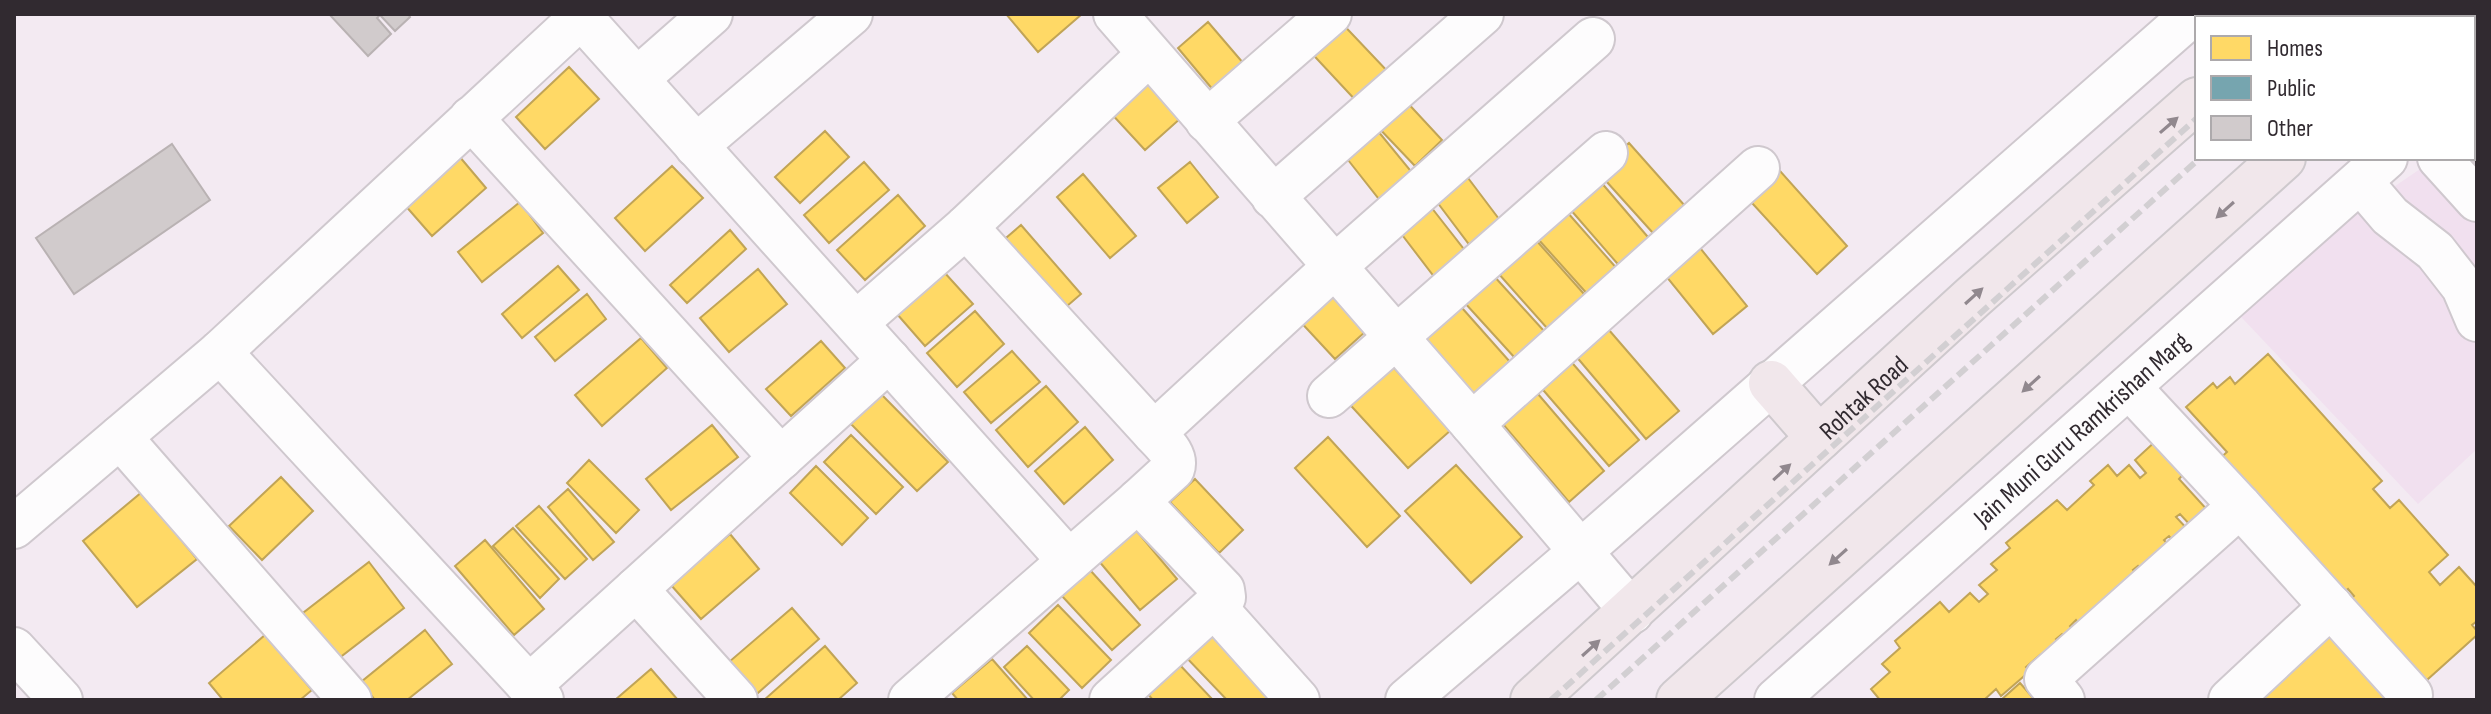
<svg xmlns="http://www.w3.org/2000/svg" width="2491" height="714" font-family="'Sofia Sans Condensed',sans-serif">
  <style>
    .built { fill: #f1e0ef }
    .homes { fill: #ffd966; stroke: #c1a456; stroke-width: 2 }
    .public { fill: #76a5af; stroke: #618089; stroke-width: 2 }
    .building { fill: #d1cbcc; stroke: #b9b2b3; stroke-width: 2 }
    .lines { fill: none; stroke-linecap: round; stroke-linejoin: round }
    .minor-casing { stroke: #cfc8ce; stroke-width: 46 }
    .major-casing { stroke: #cec9cd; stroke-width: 48 }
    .minor { stroke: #fdfcfd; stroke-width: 42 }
    .major { stroke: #f1e7eb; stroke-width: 44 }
    .rail { stroke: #d2cfd2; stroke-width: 6; stroke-dasharray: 12 6; stroke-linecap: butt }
    .oneway { fill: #91888e }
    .labels { text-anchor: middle; stroke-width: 8; stroke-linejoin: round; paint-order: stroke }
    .street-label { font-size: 26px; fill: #312a30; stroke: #fff }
  </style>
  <rect width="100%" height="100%" fill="#f3eaf2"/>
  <!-- built -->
  <path class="built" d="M2426,165l51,57v227l-59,55 -192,-203z"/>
  <!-- homes -->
  <path class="homes" d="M1006,14h76l-44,38z
    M1335,16l56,59 -31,30 -56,-60z
    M1208,22l36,42 -30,27 -36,-43z
    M569,67l30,32 -54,50 -29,-32z
    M1144,76l38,41 -37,33 -37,-40z
    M1403,98l39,42 -27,26 -40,-42z
    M1373,125l46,56 -33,27 -45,-57z
    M825,131l24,26 -49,46 -25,-26z
    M1629,143l64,72 -31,28 -65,-72z
    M459,156l27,32 -54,48 -28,-32z
    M864,162l25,28 -60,53 -25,-28z
    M1190,162l28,35 -31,26 -29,-35z
    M1772,162l75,84 -30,28 -76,-83z
    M672,166l31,32 -58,53 -30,-33z
    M1459,166l43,57 -31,24 -43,-57z
    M1083,174l53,62 -26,22 -53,-61z
    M1594,174l59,69 -30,27 -60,-69z
    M898,195l27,31 -60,54 -28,-30z
    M1424,198l50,64 -32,25 -49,-64z
    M520,202l23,31 -61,49 -24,-30z
    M1560,204l59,67 -29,26 -60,-67z
    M1021,225l60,69 -29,25 -59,-70z
    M730,230l16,19 -59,54 -17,-18z
    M1527,230l65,73 -37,34 -65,-73z
    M1692,238l55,68 -34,28 -56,-69z
    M558,266l21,24 -57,48 -20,-24z
    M758,269l29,35 -58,48 -29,-34z
    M944,272l29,32 -48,42 -28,-32z
    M1493,275l61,67 -29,27 -61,-67z
    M1327,289l39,42 -31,28 -39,-42z
    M587,294l19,25 -51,42 -20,-24z
    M1455,300l63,71 -37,32 -62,-72z
    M975,311l29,33 -47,43 -30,-34z
    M1596,315l83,96 -33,28 -82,-97z
    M641,338l26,30 -65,58 -27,-31z
    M821,341l24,27 -54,48 -25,-27z
    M1561,350l78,90 -30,26 -78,-90z
    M1012,351l28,31 -49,41 -27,-31z
    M2268,354l114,127 -9,8 17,19 9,-8 49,55 -19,17 11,13 19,-18 18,20v34l-5,4 5,6v4l-59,53 -74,-83 10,-9 -6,-7 -11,9 -121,-136 11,-10 -41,-45 27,-24 4,5 13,-11 5,7z
    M1386,359l65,71 -43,38 -65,-71z
    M1526,380l78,91 -35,31 -78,-92z
    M1046,386l32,36 -50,45 -32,-37z
    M881,394l67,68 -31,29 -66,-67z
    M712,425l26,32 -67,53 -25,-31z
    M1085,427l28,33 -49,44 -29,-33z
    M851,435l52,52 -27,27 -52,-52z
    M1328,437l72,79 -33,31 -72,-79z
    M2158,439l28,32 -7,8 31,34 -17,15 -13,-14 -4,3 14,15 -13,13 -8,-9 -5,4 8,9 -27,25 -7,-8 -5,4 7,8 -57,50 -7,-8 -6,6 6,8 -7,7 -7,-7 -6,5 7,7 -17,16 -6,-7 -14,12 4,4 -29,25 -5,-7 -12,11h-104l-9,-11 19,-17 -8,-8 18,-16 -5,-7 45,-39 9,10 21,-19 9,9 9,-8 -9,-9 18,-15 -6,-6 19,-16 -4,-5 51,-43 10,10 27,-25 -4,-4 18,-16 9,11 12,-11 11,13 6,-5 -11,-13z
    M589,460l50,50 -23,23 -49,-50z
    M1456,465l66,72 -51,46 -66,-72z
    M816,466l52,52 -26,27 -52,-52z
    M281,477l32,34 -51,49 -33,-34z
    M1195,479l48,51 -24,23 -49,-51z
    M568,489l46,53 -21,18 -45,-53z
    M142,492l55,67 -60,48 -54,-66z
    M539,506l48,53 -22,20 -49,-53z
    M1130,523l47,56 -37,31 -47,-56z
    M513,528l46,51 -19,19 -47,-52z
    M730,534l29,35 -58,50 -30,-34z
    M485,540l59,69 -30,26 -59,-69z
    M369,562l35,46 -70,54 -35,-46z
    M1090,570l50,55 -28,25 -50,-54z
    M1058,605l53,55 -29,28 -53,-55z
    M792,608l27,31 -69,61 -28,-32z
    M2329,627l64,73h-134z
    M425,630l27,34 -45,36h-32l-14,-18z
    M1208,630l62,65 -6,5h-37l-44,-46z
    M265,635l47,55 -12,10h-77l-14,-17z
    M825,646l32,37 -19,17h-74z
    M1027,646l42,44 -10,10h-25l-30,-33z
    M992,659l36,41h-70l-6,-7z
    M1178,663l35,37h-60l-6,-7z
    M651,669l27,31h-63z
    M2020,683l15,17h-34z"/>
  <!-- public -->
  <path class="public" d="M2328,14h99l-4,4h-99z"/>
  <!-- building -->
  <path class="building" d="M329,14h79l2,3 -15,14 -15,-16 -3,3 14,16 -23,22z
    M172,144l38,56 -136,94 -38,-56z"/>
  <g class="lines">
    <!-- minor casing -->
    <g class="minor-casing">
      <g id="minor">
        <path d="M1115,14l357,410 160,188"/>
        <path d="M637,79l74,-65"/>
        <path d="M2473,80l4,-4"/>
        <path d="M471,118l310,340"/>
        <path d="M1207,121l123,-107"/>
        <path d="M2473,140l4,-4"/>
        <path d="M696,146l155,-132"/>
        <path d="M2439,158l38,42"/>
        <path d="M2361,182l29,34 45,35 28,36 14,33"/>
        <path d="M1273,197l209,-183"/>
        <path d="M966,227l183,-173"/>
        <path d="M856,323l110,-96 188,206c9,10 24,22 19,36l-35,32 -228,199"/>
        <path d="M220,352l322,348"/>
        <path d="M2129,387l111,119 171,189"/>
        <path d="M1329,396l277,-243"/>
        <path d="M1472,424l286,-256"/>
        <path d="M1154,433l180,-166 259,-228"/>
        <path d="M120,437l230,263"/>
        <path d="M14,527l206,-175 361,-335 488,544"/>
        <path d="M636,589l100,111"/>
        <path d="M1214,606l84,94"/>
        <path d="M14,649l47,51"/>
        <path d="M529,686l360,-326"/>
        <path d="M1111,700l113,-103 -1,-7 -85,-89"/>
        <path d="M1407,700l173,-148 613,-538"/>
        <path id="s1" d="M1776,700l610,-542"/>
        <path d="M2063,700l-17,-21 194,-173"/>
        <path d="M2230,700l101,-94"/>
      </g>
    </g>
    <!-- major casing -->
    <g class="major-casing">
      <g id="major">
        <path d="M2291,18l4,-4"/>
        <path d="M2439,18l4,-4"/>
        <path d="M1771,383l48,55"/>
        <path id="s2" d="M1533,700l440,-403 224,-197"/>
        <path d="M1679,700l604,-542"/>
      </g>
    </g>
    <!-- minor -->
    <use href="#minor" class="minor"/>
    <!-- major -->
    <use href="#major" class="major"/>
    <!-- rail -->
    <path class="rail" d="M2307,18l5,-4
      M2356,18l5,-4
      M1551,700l646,-582
      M1596,700l604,-542"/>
  </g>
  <!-- one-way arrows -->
  <defs><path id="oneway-solid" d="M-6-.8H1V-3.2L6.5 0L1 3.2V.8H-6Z" transform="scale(2)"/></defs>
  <g class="oneway">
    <use href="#oneway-solid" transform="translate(2169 125) rotate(-41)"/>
    <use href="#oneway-solid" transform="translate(2225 210) rotate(138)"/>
    <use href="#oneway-solid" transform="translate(1974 296) rotate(-42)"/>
    <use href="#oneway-solid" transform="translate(2031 384) rotate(138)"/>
    <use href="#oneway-solid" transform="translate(1782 472) rotate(-43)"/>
    <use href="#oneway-solid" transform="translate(1838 557) rotate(138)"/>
    <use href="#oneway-solid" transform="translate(1591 648) rotate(-42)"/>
  </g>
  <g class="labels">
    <!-- street labels -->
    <g class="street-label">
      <text dy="9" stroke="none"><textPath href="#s2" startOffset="448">Rohtak Road</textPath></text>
      <text dy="9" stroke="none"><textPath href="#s1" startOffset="408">Jain Muni Guru Ramkrishan Marg</textPath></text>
    </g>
  </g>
  <!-- border -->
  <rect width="2491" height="714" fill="none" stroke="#312a30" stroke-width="32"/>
  <!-- legend -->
  <rect x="2195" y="16" width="280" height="144" fill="#ffffff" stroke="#adaaac" stroke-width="2"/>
  <rect x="2211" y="36" width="40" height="24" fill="#ffd966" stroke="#adaaac" stroke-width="2"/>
  <text x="2267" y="56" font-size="24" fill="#312a30">Homes</text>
  <rect x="2211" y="76" width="40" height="24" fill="#76a5af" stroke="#adaaac" stroke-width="2"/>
  <text x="2267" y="96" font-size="24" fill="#312a30">Public</text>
  <rect x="2211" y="116" width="40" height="24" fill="#d1cbcc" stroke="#adaaac" stroke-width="2"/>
  <text x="2267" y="136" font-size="24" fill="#312a30">Other</text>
</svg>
